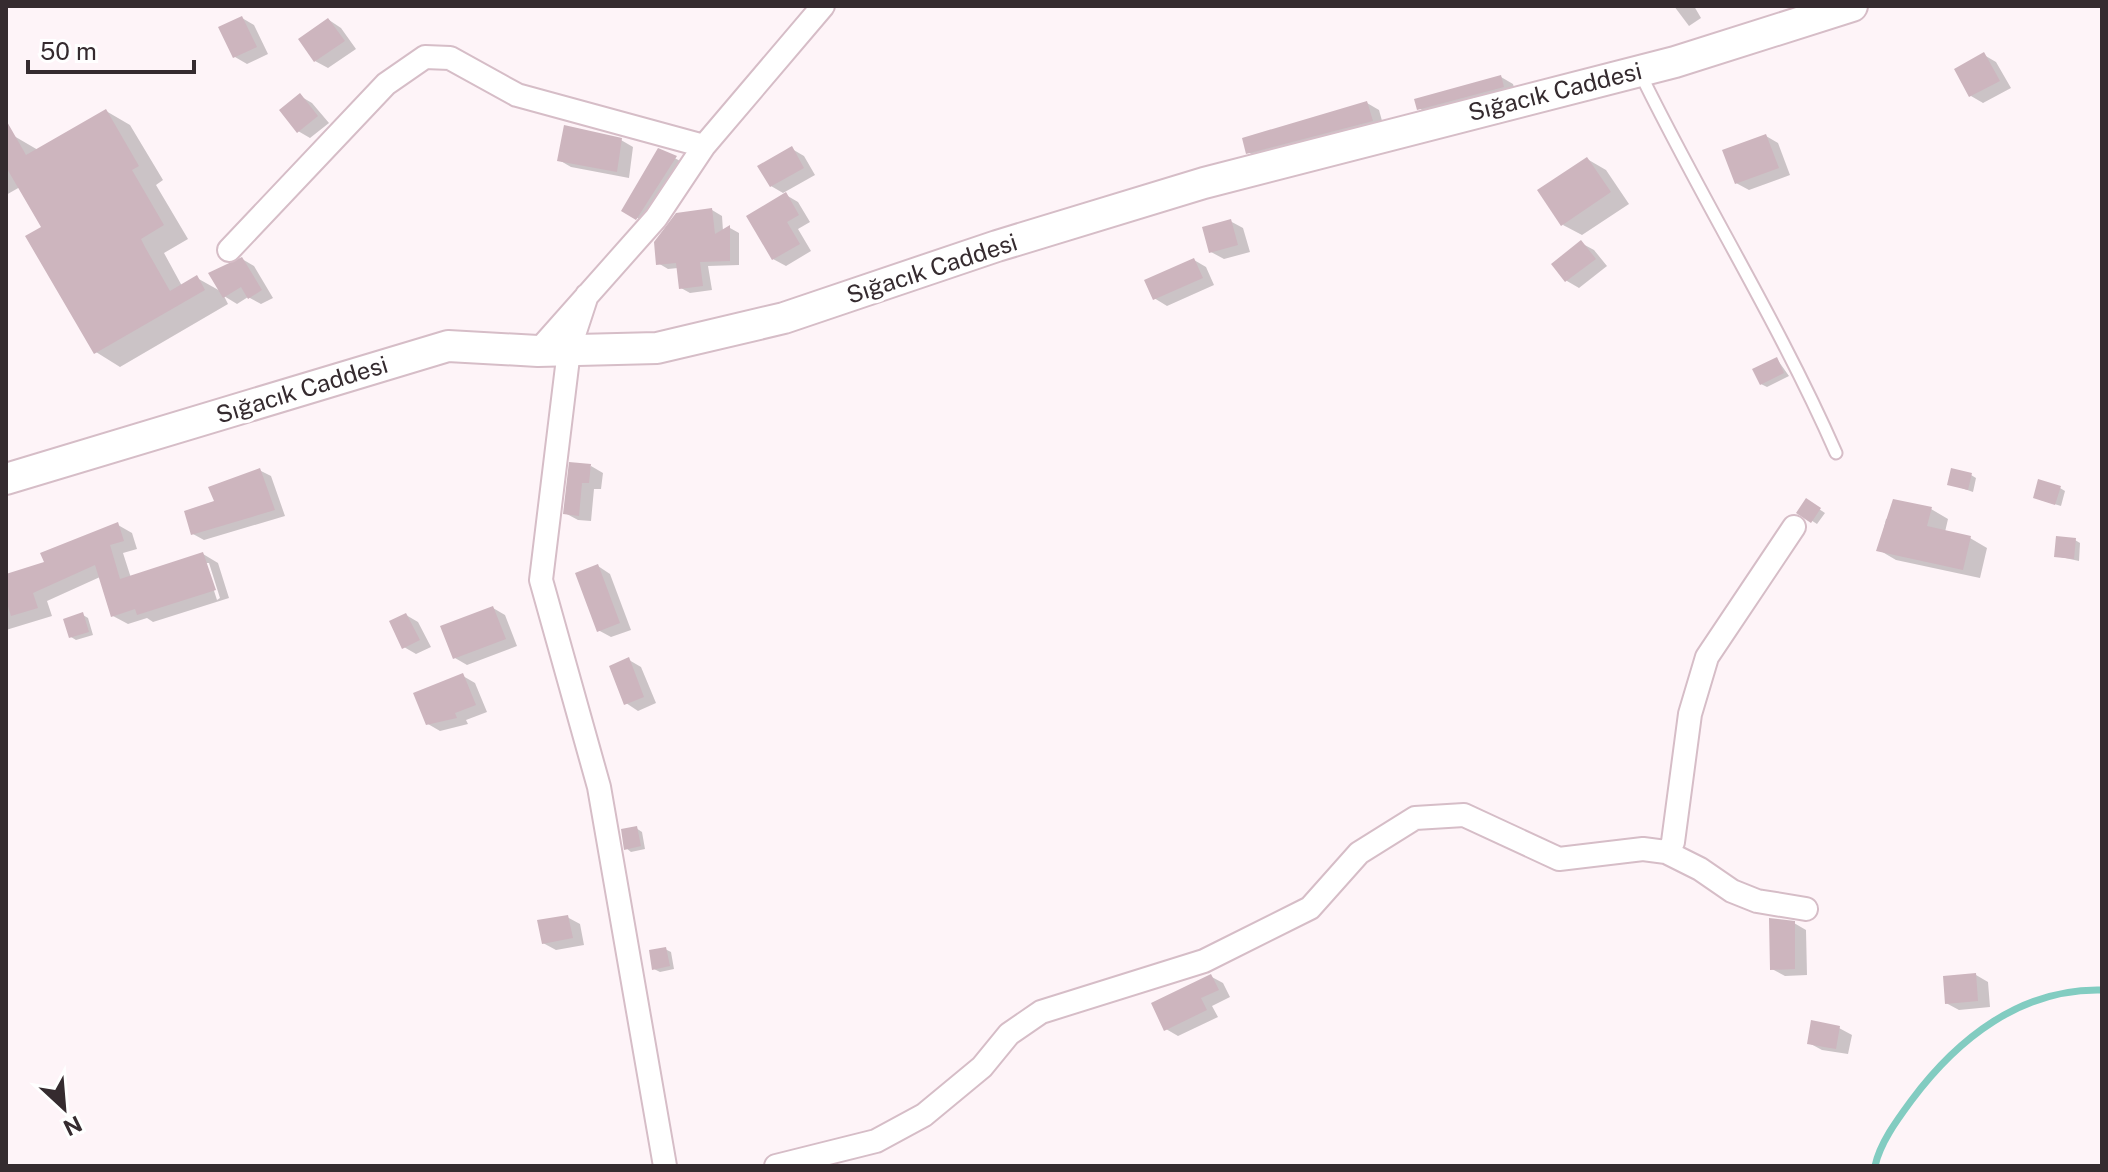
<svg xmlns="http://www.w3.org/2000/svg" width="2108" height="1172" font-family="'Public Sans',sans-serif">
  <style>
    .shadow { fill: #0003; fill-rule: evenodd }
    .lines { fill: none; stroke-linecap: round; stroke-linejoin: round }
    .stream { stroke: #82ccc1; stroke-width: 7 }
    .building { fill: #cdb5be }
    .lane-casing { stroke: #d6bdc7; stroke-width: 15 }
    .street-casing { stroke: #d6bdc7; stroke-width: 26 }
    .secondary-casing { stroke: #d6bdc7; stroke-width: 34 }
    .lane { stroke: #fff; stroke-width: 11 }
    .street { stroke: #fff; stroke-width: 22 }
    .secondary { stroke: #fff; stroke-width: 30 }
    .labels { text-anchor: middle; stroke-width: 7; stroke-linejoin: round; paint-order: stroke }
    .street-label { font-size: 24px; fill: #352b2f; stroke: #fff }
  </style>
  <rect width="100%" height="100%" fill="#fef4f8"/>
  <!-- shadow -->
  <path class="shadow" d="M1674,6h20l7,12 -12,8z
    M242,18l12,7 14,29 -21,10 -12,-7z
    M329,20l12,8 15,21 -28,19 -13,-7z
    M1984,55l12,7 15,26 -28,15 -12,-7z
    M1501,77l12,7 3,10 -85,22 -12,-8z
    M300,96l12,7 17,20 -19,15 -12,-7z
    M1367,103l12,7 5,18 -124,31 -12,-7z
    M106,111l24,14 33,55 -7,5 32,54 -24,14 18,33 15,-8 25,14 20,-33 12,7 19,32 -12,6 -13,-7 -11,7 -13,-8 4,8 -108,63 -24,-15 -52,-125 -24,-40 -14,8v-54l8,-5 24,14z
    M1766,136l12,7 12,32 -41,15 -13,-7z
    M621,140l12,7 -4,31 -58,-11 -12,-7z
    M792,149l12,7 11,19 -32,18 -12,-7z
    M659,150l29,15 -39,60 -25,-15z
    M1587,159l19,11 23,34 -47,31 -19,-10z
    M786,195l12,7 12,20 -12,7 13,22 -25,15 -13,-7z
    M712,210l10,6 1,15 7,-3 9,5v32l-31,1 4,24 -22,3 -9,-5 -3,-20 -10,1 -10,-6z
    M1230,221l13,7 7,24 -26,7 -13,-7z
    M1581,243l13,7 13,16 -28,22 -12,-7 -13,-17z
    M1194,260l12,7 8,18 -47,21 -13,-8z
    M1777,359l12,17 -22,11 -6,-3z
    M591,466l12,7 -2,16h-7l-3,32 -13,-1 -13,-7z
    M259,470l12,6 14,40 -81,24 -11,-6 23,-32z
    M1971,475l5,3 -3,14 -23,-8z
    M2060,488l5,3 -4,15 -20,-6z
    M1807,501l18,12 -8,11 -17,-11z
    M1931,509l17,10 -3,13 25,6 17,10 -7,30 -84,-18 -17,-10 7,-31z
    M118,525l14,8 5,16 -14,4 8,25 72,-24 15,9 11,35 -76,24 -6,-4 -19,6 -15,-8 -13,-39 -53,24 5,15 -46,14v-54l41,-13zM205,563h4l11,35 -3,2z
    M2075,540l5,3 -1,18 -23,-5z
    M598,566l12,8 21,56 -20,7 -13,-7z
    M493,608l12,7 12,31 -50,19 -12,-7z
    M83,615l5,3 5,17 -17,5 -5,-3z
    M406,615l12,7 13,25 -15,7 -12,-7z
    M629,660l12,7 15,36 -18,8 -12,-8z
    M463,676l12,7 12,29 -21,8 2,4 -28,7 -12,-7z
    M636,828l6,4 3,17 -14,3 -5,-4z
    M567,917l13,7 4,21 -28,5 -13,-7z
    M1794,923l12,7 1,45 -22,1 -13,-7z
    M665,949l6,3 3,17 -14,3 -6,-3z
    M1976,975l12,7 2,25 -31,3 -13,-7z
    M1210,976l13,7 7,14 -18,9 6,11 -40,19 -12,-7z
    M1839,1028l13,7 -4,19 -26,-4 -13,-7z"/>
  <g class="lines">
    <!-- stream -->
    <path class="stream" d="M1875,1166c5,-23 22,-46 36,-65 46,-62 110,-113 191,-111"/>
  </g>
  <!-- building -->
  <path class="building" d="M242,16l15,31 -24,11 -15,-31z
    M328,18l17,23 -31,21 -16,-23z
    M1984,52l16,29 -31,16 -15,-28z
    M1501,75l3,12 -87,23 -3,-11z
    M300,93l18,23 -21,17 -18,-23z
    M1367,101l6,20 -127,33 -4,-16z
    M106,109l33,57 -7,4 32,55 -23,14 4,8 25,44 27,-16 8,15 -111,64 -69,-118 16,-9 -35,-60v-47l20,35z
    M564,125l58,13 -5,34 -60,-11z
    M1766,134l13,34 -44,16 -13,-34z
    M792,146l12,22 -34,19 -13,-21z
    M658,148l19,8 -41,64 -15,-9z
    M1587,157l24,35 -50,34 -24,-36z
    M786,192l13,23 -12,7 13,22 -28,16 -26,-44z
    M712,208l3,26 15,-9v36l-30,1 3,24 -24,3 -3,-26 -20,2 -2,-23 22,-29z
    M1231,219l7,26 -29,8 -7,-26z
    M1581,240l15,19 -31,23 -14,-18z
    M242,257l20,33 -14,9 -7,-12 -18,11 -15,-25z
    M1194,258l9,20 -50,22 -9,-20z
    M1777,357l7,16 -24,12 -8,-16z
    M569,462l22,2 -2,19h-7l-3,33 -16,-2z
    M260,468l15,42 -84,25 -7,-24 30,-10 -6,-14z
    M1951,468l21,5 -4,17 -21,-5z
    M2038,479l23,7 -6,19 -22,-7z
    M1806,498l15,10 -10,15 -15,-10z
    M1893,499l39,8 -5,19 44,10 -8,34 -87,-19z
    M118,522l6,19 -14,4 10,34 83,-27 13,38 -79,25 -2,-6 -24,8 -16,-52 -62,28 5,15 -27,8 -5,-16v-26l38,-12 -4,-9z
    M2056,536l20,2 -2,21 -20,-2z
    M598,564l22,59 -23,9 -22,-59z
    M493,606l13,33 -53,20 -13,-33z
    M83,612l6,20 -20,6 -6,-19z
    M406,613l14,27 -18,9 -13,-28z
    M629,657l15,40 -20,8 -15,-39z
    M463,673l13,32 -21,8 2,5 -31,7 -13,-32z
    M637,826l4,20 -17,4 -3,-21z
    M568,915l5,23 -31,6 -5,-24z
    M1769,918l26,3v48l-25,1z
    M666,947l4,19 -18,4 -3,-20z
    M1976,973l2,28 -33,3 -2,-28z
    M1211,974l8,16 -18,8 6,12 -43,21 -13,-28z
    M1811,1020l29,6 -4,23 -29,-5z"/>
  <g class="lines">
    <!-- lane casing -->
    <g class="lane-casing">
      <path id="lane" d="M1641,75c62,127 138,248 195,378"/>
    </g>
    <!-- street casing -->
    <g class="street-casing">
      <path id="street" d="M229,250l157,-166 39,-27 25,1 67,37 187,51
        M587,295l-18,55 -28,230 58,207 66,379
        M538,351l118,-133 48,-72 119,-140
        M1668,853l5,-11 17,-128 17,-57 87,-130
        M776,1166l100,-25 48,-26 58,-48 27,-33 32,-22 163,-51 106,-53 49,-55 56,-35 49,-3 95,44 84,-10 23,3 34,17 32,22 25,10 49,8"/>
    </g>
    <!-- secondary casing -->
    <g class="secondary-casing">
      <path id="secondary" d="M6,479l442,-133 90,5 119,-3 127,-30 213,-72 207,-63 471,-121 177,-56"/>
    </g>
    <!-- lane -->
    <use href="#lane" class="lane"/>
    <!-- street -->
    <use href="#street" class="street"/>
    <!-- secondary -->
    <use href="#secondary" class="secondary"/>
  </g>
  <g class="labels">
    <!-- street labels -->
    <g class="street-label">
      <text transform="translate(1555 92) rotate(-14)" y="8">Sığacık Caddesi</text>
      <text transform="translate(932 269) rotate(-18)" y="8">Sığacık Caddesi</text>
      <text transform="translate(302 390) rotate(-17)" y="8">Sığacık Caddesi</text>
    </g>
  </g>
  <!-- border -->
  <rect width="2108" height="1172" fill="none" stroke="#352b2f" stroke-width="16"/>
  <!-- north arrow -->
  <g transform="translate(64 1108) rotate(154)" stroke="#ffffff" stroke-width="6" paint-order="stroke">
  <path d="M0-6L14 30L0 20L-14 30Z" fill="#352b2f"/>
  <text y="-12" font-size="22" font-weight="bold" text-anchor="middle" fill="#352b2f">N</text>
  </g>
  <!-- scale -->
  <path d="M28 60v12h166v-12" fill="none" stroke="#352b2f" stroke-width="4"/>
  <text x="40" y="60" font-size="24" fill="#352b2f" stroke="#ffffff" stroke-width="6" paint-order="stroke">50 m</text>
</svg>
